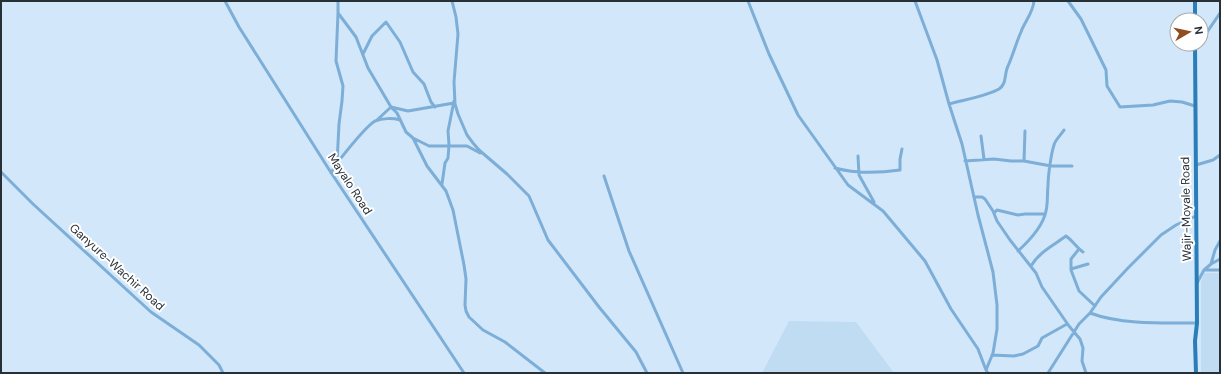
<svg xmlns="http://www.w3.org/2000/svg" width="1221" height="374" font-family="'DM Sans',sans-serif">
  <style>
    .built { fill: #c0dcf2 }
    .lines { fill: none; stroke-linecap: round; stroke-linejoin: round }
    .minor { stroke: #7caed7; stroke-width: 3 }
    .major { stroke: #297db8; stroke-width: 4 }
    .labels { text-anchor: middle; stroke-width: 4; stroke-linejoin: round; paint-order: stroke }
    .street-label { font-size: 12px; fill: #273036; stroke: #fff }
  </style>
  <rect width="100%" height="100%" fill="#d2e7f9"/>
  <!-- built -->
  <path class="built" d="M1204,273h16v100h-19v-90z
    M789,321l67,1 38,51h-132z"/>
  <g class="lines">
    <!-- minor -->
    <path class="minor" d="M225,1l14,26 91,144 134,202
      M338,1v12l18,24 12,31 23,39 6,6 9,19 7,6 14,28 19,25 7,19 11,55 2,14 -1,26 1,6 3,6 14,13 22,12 40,31
      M452,1l4,16 2,17 -4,48 1,22 3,10 9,21 6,8 6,7 28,24 22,22 19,44 51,67 37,45 11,21
      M748,1l21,53 29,61 50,70 35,26 42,50 26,48 27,40 8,21
      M915,1l22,59 12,44 13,40 16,71 15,57 4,33v24l-4,24 -7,17 2,3
      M1068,1l13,18 25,51 1,16 13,21 33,-2 17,-4 12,1 13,4
      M1201,41l19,-28
      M1195,49l4,-5
      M363,54l9,-18 14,-14 14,20 13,30 11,12 7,18 4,5
      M949,104c14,-4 38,-8 50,-15 8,-5 5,-15 9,-23 5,-11 8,-23 13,-34 4,-11 12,-19 13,-31
      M377,120l14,-13 17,4 46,-8
      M981,136l3,23
      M413,138l16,8h38l13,7
      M858,156l1,19 15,27
      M965,161l29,-2 17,2h13l27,5h21
      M1024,161l1,-30
      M337,163c8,-10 28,-36 38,-42 7,-3 18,-3 25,-1
      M1196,165l17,-5 7,-5
      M835,168c21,6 44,5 65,2v-11l2,-10
      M1,172l32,32 118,108 48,33 20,20 4,8
      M331,173l6,-10 2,-39 3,-23 1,-15 -7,-25 2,-48
      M604,176l25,75 54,122
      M442,184l3,-21 3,-5 1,-13 -1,-14 6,-30
      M975,197h7l3,2 8,12 4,10 13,19 26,33 6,14 27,39 11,13 3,9 -1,13 4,12
      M994,213l3,-3 21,5 7,-1h20
      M1079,249l-8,10v11l8,21 16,15
      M1018,251c11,-10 25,-25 28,-40 2,-8 1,-17 2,-25 0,-10 3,-32 6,-41 1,-5 7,-10 10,-15
      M1211,264l9,-5
      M1031,266c8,-14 23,-21 35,-30 7,5 10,11 17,16
      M1071,269l17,-5
      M1204,270h16
      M1197,283l7,-13 7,-6 4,-14 5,-9
      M1090,313c32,12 74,10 107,10
      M992,355l22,1 9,-2 15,-8 4,-8 25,-14
      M1048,373l31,-49 11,-11 11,-16 27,-29 33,-33 15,-10 20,-9"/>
    <!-- major -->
    <path class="major" d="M1195,20v-19
      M1195,44l2,279 -2,18 1,32"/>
  </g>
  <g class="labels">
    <!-- street labels -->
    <g class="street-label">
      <text transform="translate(350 184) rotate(57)" y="4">Mayalo Road</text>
      <text transform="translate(1186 209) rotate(-91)" y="4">Wajir-Moyale Road</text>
      <text transform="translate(117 267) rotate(42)" y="4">Ganyure-Wachir Road</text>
    </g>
  </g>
  <!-- border -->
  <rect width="1221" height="374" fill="none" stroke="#273036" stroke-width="4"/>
  <!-- north arrow -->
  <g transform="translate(1189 32) rotate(81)"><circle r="19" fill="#ffffff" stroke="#a9acaf"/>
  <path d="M0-3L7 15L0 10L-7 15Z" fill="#914d1f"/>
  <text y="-6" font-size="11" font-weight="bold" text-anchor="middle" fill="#273036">N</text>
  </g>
</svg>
